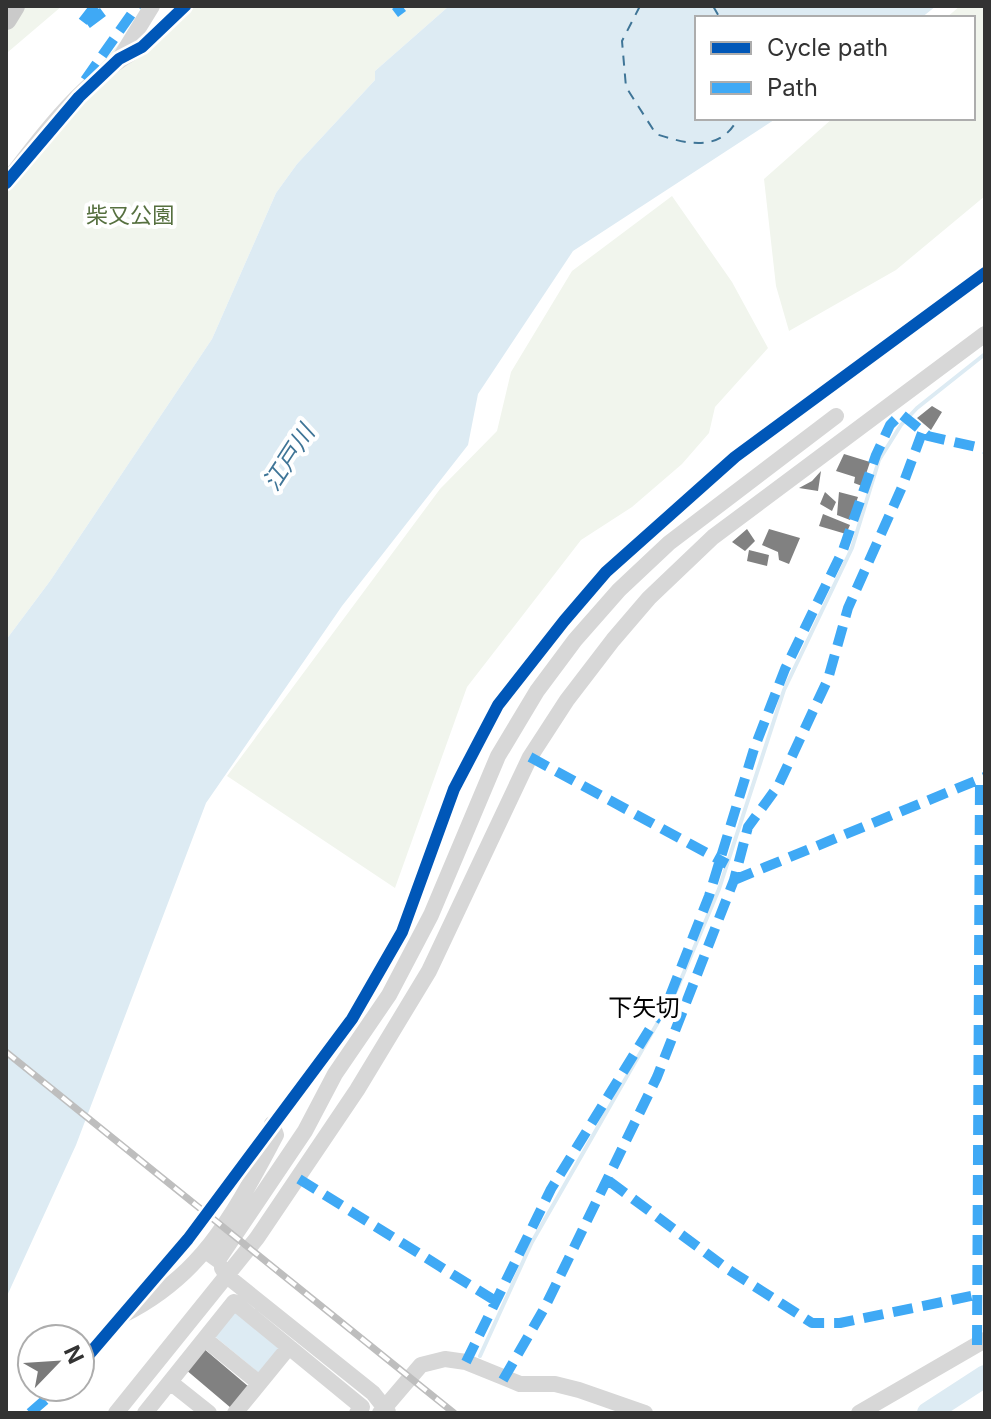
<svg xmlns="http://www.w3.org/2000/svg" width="991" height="1419" font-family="Inter,'Noto Sans JP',sans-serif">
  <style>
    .green { fill: #f1f5ed }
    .water { fill: #ddebf3 }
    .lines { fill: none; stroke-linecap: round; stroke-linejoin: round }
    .stream { stroke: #ddebf3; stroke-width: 4 }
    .river { stroke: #ddebf3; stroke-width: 22 }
    .ferry { stroke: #3f7597; stroke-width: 2; stroke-dasharray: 10 8; stroke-linecap: butt }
    .building { fill: #818181 }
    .minor { stroke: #d7d7d7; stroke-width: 16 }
    .major { stroke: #cacaca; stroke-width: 22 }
    .rail-casing { stroke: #bebebe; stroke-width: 7 }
    .rail { stroke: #fff; stroke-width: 4; stroke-dasharray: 12; stroke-linecap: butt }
    .quiet { stroke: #3fa9f5; stroke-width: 10; stroke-dasharray: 20 10; stroke-linecap: butt }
    .cycleway-casing { stroke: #fff; stroke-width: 17 }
    .cycleway { stroke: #0057b8; stroke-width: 12 }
    .labels { text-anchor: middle; stroke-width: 8; stroke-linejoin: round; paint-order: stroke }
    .park-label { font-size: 22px; fill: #56703f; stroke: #fff }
    .water-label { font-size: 24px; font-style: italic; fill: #3f7597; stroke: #fff }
    .neighbourhood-label { font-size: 24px; fill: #000; stroke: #fff }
  </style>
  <rect width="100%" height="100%" fill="#fff"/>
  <!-- green -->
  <path class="green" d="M23,6h39l-54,46 -2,-18z
    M173,6h276l-74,65v9l-78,84 -21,29 -64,146 -162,242 -44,59v-471l121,-134 11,6z
    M960,6h25v190l-89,74 -107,61 -13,-45 -12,-107 69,-61h140v-100h-27z
    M672,196l60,86 36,66 -53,59 -6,26 -27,31 -50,43 -51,33 -114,147 -72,201 -168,-112 213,-287 57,-58 14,-59 61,-101z"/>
  <!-- water -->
  <path class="water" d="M449,6h487l-15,12h-224v100h80l-204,133 -95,143 -10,51 -126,161 -136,197 -130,342 -70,153v-658l44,-59 162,-242 64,-146 21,-29 78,-84v-9z
    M234,1310l46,38 -21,25 -46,-38z"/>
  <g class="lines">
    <!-- stream -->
    <path class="stream" d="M480,1356l52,-114 145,-253 42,-100 65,-199 68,-142 27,-88 22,-35 16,-17 68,-54"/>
    <!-- river -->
    <path class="river" d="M928,1413l57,-37"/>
    <!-- ferry -->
    <path class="ferry" d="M640,6l-18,35 4,46 30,47c30,10 65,19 82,-16
      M713,6l7,12"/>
  </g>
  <!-- building -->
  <path class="building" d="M932,406l10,6 -11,18 -14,-12z
    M844,454l26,8 -8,24 -8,-3 1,-6 -19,-6z
    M821,471l-3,20 -19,-3 13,-7z
    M825,492l11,10 -4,9 -12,-7z
    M839,492l19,5 -8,23 -13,-5z
    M823,514l27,11 -4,9 -27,-8z
    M747,529l8,12 -10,10 -13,-9z
    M769,529l31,9 -11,26 -10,-4 -1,-8 -16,-7z
    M749,550l20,5 -2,11 -20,-5z
    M203,1348l46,39 -18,21 -46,-39z"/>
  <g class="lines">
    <!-- minor -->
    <path class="minor" d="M120,58l32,-52
      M6,183c37,-50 81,-107 136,-136
      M207,1252l11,8 87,-129 30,-57 54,-79 42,-80 67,-159 39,-65 38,-51 44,-50 50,-47 167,-127
      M222,1268l5,8 146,117 15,19
      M123,1315c81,-40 112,-104 153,-180l-4,-11
      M205,1339l54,44
      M170,1382l39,31
      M116,1413l141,-175 100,-148 72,-119 101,-214 37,-57 46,-60 36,-42 64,-61 272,-203
      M145,1413l89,-111 128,105 -5,6
      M235,1413l54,-66
      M380,1413l41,-48 24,-6 21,3 54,22h35l24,6 66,23
      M859,1413l126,-73"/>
    <!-- major -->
    <path class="major" d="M6,19l8,-13"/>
    <!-- rail casing -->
    <g class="rail-casing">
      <path id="rail" d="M6,1052l448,361"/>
    </g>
    <!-- rail -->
    <use href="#rail" class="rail"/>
    <!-- quiet -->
    <path class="quiet" d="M95,6l-14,18 3,2 27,-20
      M396,6l6,8
      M85,80l52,-74
      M530,757l197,107
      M734,880l251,-103
      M299,1179l195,121
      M609,1181l120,89 83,53h28l136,-28
      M977,1345l3,-566
      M466,1362l85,-173 119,-193 39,-100 45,-147 31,-80 58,-119 33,-95 14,-30 11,-11 27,22 57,13
      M503,1380l42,-73 112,-230 77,-197 14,-53 30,-41 50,-107 20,-71 54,-121 20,-54
      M30,1413l30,-26"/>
    <!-- cycleway casing -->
    <g class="cycleway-casing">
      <path id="cycleway" d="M6,183l73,-86 40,-38 23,-12 43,-41
        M80,1365l108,-126 164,-220 50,-87 52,-143 44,-84 66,-84 42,-49 129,-115 250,-184"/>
    </g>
    <!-- cycleway -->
    <use href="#cycleway" class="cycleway"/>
  </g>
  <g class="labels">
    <!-- park labels -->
    <g class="park-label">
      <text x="130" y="223">柴又公園</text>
    </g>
    <!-- water labels -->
    <g class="water-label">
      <text transform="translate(289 458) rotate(-57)" y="8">江戸川</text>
    </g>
    <!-- neighbourhood labels -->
    <g class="neighbourhood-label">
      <text x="644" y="1016">下矢切</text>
    </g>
  </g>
  <!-- border -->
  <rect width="991" height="1419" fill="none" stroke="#333333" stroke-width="16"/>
  <!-- legend -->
  <rect x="695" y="16" width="280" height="104" fill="#ffffff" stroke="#adadad" stroke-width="2"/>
  <rect x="711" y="42" width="40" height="12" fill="#0057b8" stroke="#adadad" stroke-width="2"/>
  <text x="767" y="56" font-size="24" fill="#333333">Cycle path</text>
  <rect x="711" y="82" width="40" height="12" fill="#3fa9f5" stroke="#adadad" stroke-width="2"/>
  <text x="767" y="96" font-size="24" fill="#333333">Path</text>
  <!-- north arrow -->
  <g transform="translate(56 1363) rotate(65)"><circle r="38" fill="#ffffff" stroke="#adadad" stroke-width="2"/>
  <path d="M0-6L14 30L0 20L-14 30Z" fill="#7a7a7a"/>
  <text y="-12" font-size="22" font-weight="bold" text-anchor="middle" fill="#333333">N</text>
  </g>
</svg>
